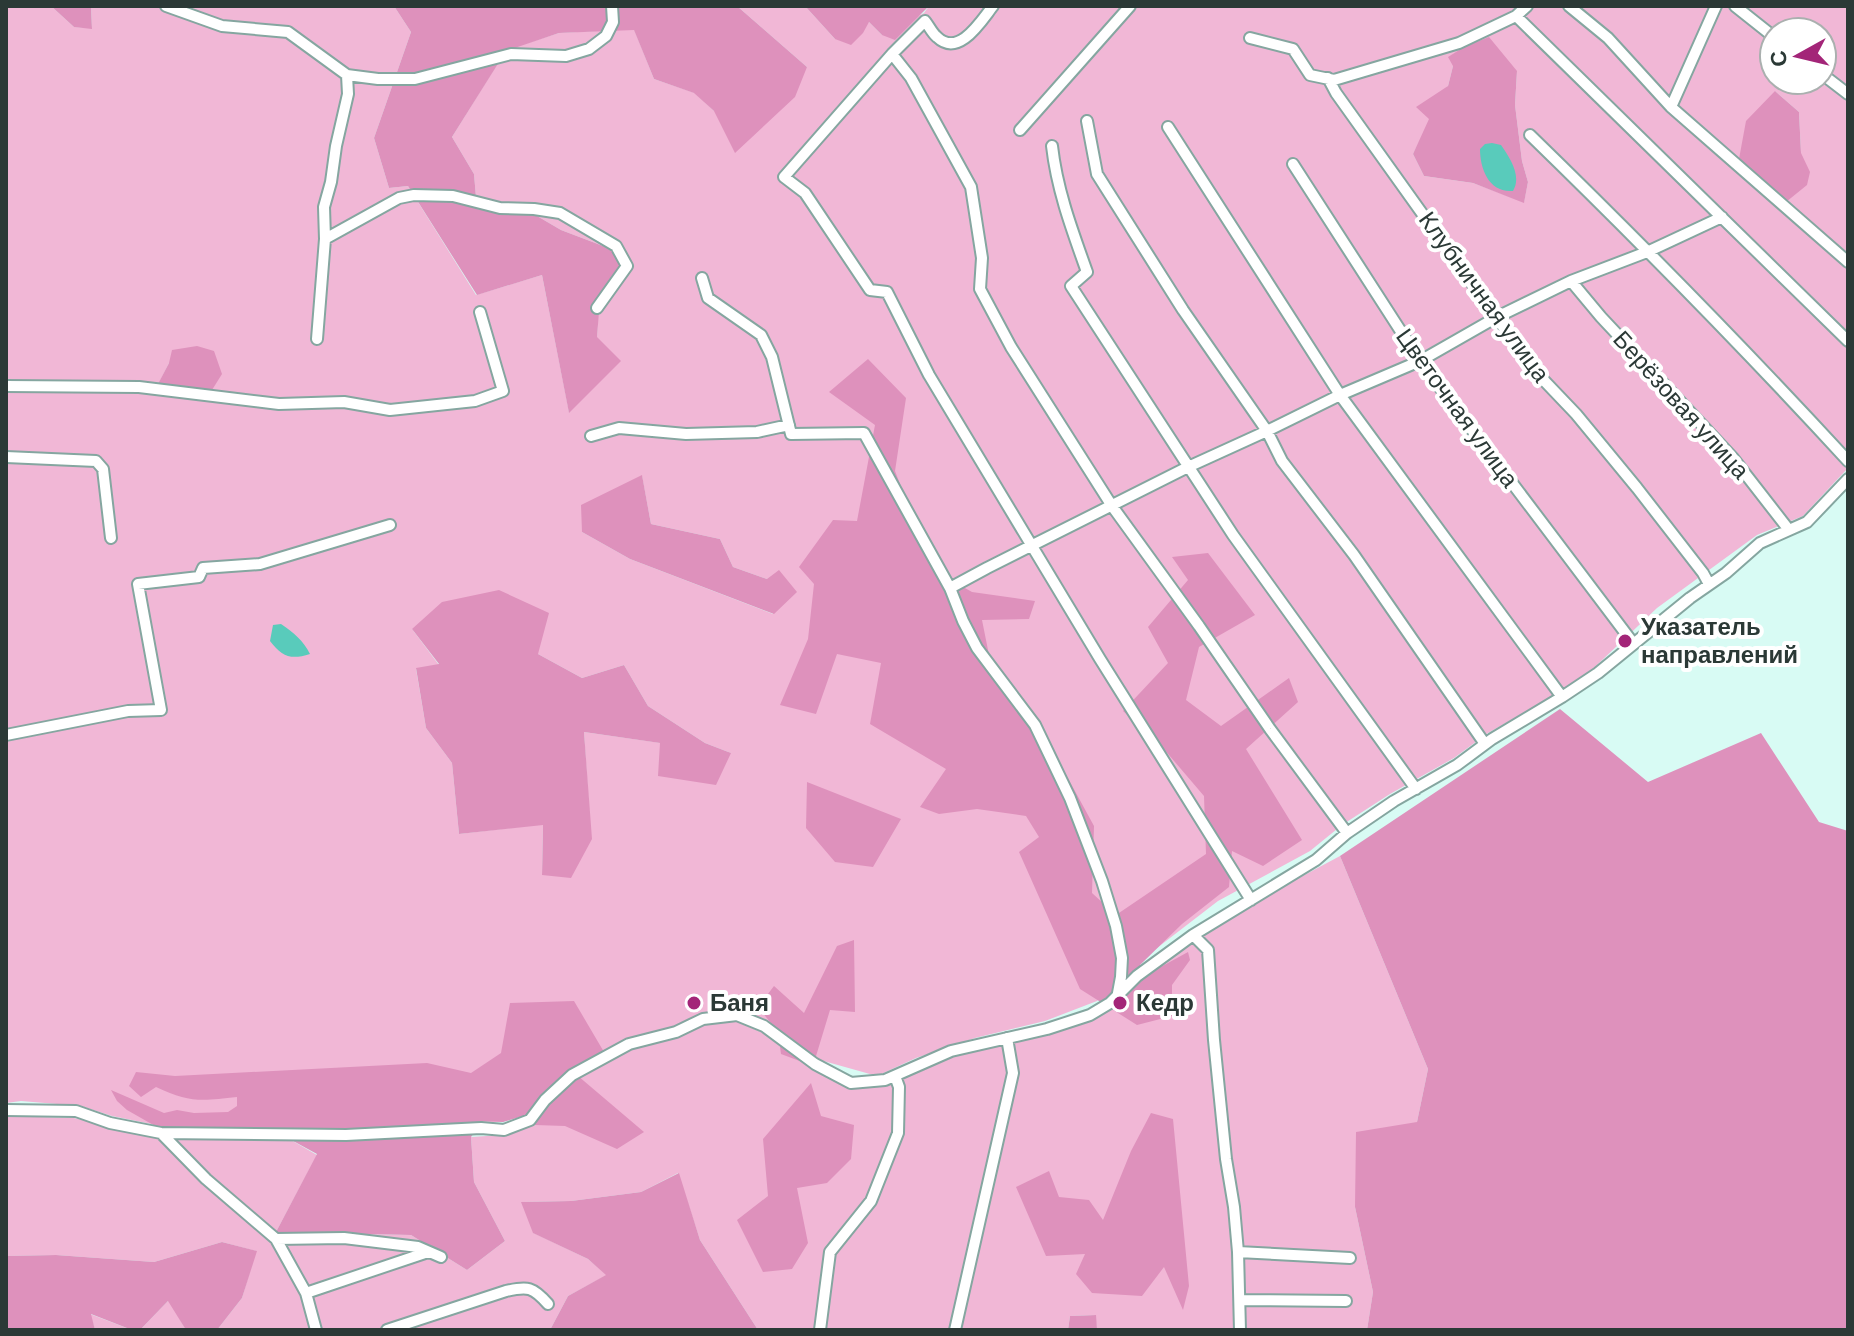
<svg xmlns="http://www.w3.org/2000/svg" width="1854" height="1336" font-family="Barlow,sans-serif">
  <style>
    .green { fill: #f1b7d6; fill-rule: evenodd }
    .forest { fill: #de91bc }
    .water { fill: #59cbbb }
    .lines { fill: none; stroke-linecap: round; stroke-linejoin: round }
    .street-casing { stroke: #85a6a0; stroke-width: 14 }
    .street { stroke: #fff; stroke-width: 10 }
    .poi-dot { fill: #a32578; stroke: #fff; stroke-width: 3 }
    .labels { text-anchor: middle; stroke-width: 8; stroke-linejoin: round; paint-order: stroke }
    .street-label { font-size: 24px; fill: #2b3936; stroke: #fff }
    .poi-label { font-size: 24px; font-weight: bold; fill: #2b3936; stroke: #fff; text-anchor: start }
  </style>
  <rect width="100%" height="100%" fill="#d8fbf4"/>
  <!-- green -->
  <path class="green" d="M6,6h45l23,21 18,1 -1,-22h303l17,26 -37,106 15,50 19,-2 68,109 66,-20 27,137 28,-75 2,-38 12,-50 -50,-19 -29,-17 -55,-4 -3,-35 -22,-37 54,-87 53,-17 75,-4 20,50 41,14 19,18 93,-44 -70,-61h68l30,33 34,-17 13,13 42,-22 5,-7h919v462l-45,48 -46,19 -100,73 -77,73 -92,52 -34,25 -64,36 -48,31 -32,26 -92,50 -87,67 -34,33 -52,20 -70,17 -59,20 -39,18 -57,-16 -53,-39 -27,-10 -112,28 -57,30 -68,53 -342,4 -49,-10 -31,-10 -60,-5 -15,2zM1774,32h48v48h-48zM1453,66l64,5 -2,34 7,56 6,21 -4,20 -51,-19 -49,-7 -11,-22 35,-68zM1775,91l24,21 2,41zM169,363l42,27 -52,-7zM642,476l9,48 69,15 13,28 34,12 6,35 -143,-55 -48,-27zM412,629l126,25 44,24 42,-13 24,41 57,37 26,10 -147,-21 7,107 -49,35 1,-50 -84,10 -7,-71 -26,-35 -10,-59 23,-4z
    M1340,856l88,213 -11,53 -62,85 18,85 -6,38h-270l-2,-15 -25,1 -2,14h-310l-58,-90 -22,-67 -37,19 -70,9 -49,1 12,31 54,26 19,16 -39,21 -18,34h-333l25,-32 14,-47 -34,-9 -68,20 -98,-7 -50,1v-140l68,2 86,21 124,-3 33,19 -41,77 135,3 56,35 38,-29 -31,-59 -3,-45 31,-2 33,-10 15,-20 25,-24 54,-31 47,-12 28,-13 31,-4 28,12 49,36 35,19 39,-3 43,-23 173,-48 36,-35 88,-62z
    M169,1300l17,30h-46z
    M90,1314l42,16h-37z"/>
  <!-- forest -->
  <path class="forest" d="M51,6h40l1,23 -18,-2z
    M394,6h343l70,61 -12,30 -60,56 -21,-42 -20,-18 -40,-14 -20,-49 -75,3 -53,18 -54,86 22,37 3,35 55,4 29,17 50,19 10,17 -21,33 -3,38 24,24 -52,52 -27,-138 -65,20 -69,-109 -19,2 -15,-50 37,-106z
    M805,6h124l-34,34 -13,-5 -13,-13 -6,11 -12,12 -16,-6z
    M1489,37l28,34 -2,34 7,56 6,21 -4,21 -51,-20 -49,-7 -11,-22 16,-35 -13,-12 32,-21 5,-20 -5,-9 16,-10z
    M1775,91l24,21 2,41 9,19 -3,13 -21,17 -47,-43 7,-38z
    M197,346l17,5 8,23 -10,16 -54,-6 11,-21 3,-13z
    M868,359l38,39 -11,73 38,99 39,22 63,9 -6,18 -47,1 8,40 44,56 60,110 -2,67 24,22 90,-61 -2,-58 -41,-48 -40,-37 45,-48 -20,-36 40,-47 -16,-23 36,-4 47,62 -56,32 -13,53 35,26 68,-48 9,24 -52,47 56,91 -39,26 -31,-15 -3,36 -47,37 -42,41 6,10 42,-23 2,8 -18,25v31l-35,9 -57,-36 -61,-137 20,-15 -13,-21 -49,-7 -38,5 -19,-7 26,-38 -76,-45 11,-61 -44,-9 -21,60 -36,-9 28,-66 6,-55 -15,-17 34,-47 24,1 18,-96 -46,-33z
    M642,475l9,49 69,15 13,28 34,12 12,-9 18,22 -23,22 -144,-55 -48,-27 -1,-27z
    M499,590l50,23 -11,41 44,24 42,-13 24,41 57,37 26,10 -15,32 -58,-9 2,-33 -76,-11 8,107 -21,39 -29,-3 1,-50 -84,9 -7,-71 -26,-35 -10,-60 23,-4 -27,-35 30,-27z
    M1560,709l88,73 113,-49 58,89 29,9v499h-481l6,-38 -18,-85 1,-75 61,-10 11,-53 -88,-213z
    M807,782l94,37 -28,48 -38,-5 -29,-34z
    M854,940l1,72 -25,-2 -17,56 -32,-12 -3,-22 -20,-25 16,-21 30,27 33,-67z
    M574,1001l30,51 -33,18 73,62 -27,17 -52,-23 -30,-1 -8,-10 -24,7 -20,-1 -12,16 3,45 31,59 -38,29 -56,-35 -135,-3 41,-78 -33,-18 -106,3 -51,-29 -10,-9 -6,-11 53,23 13,-3 17,3 34,-1 9,-6v-9c-35,4 -48,6 -81,-10l-15,10 -12,-11 7,-14 39,4 252,-13 44,10 30,-20 9,-50z
    M811,1083l10,33 33,9 -3,34 -24,24 -30,5 11,55 -16,26 -29,3 -26,-52 31,-24 -5,-57z
    M1151,1113l22,6 16,167 -6,24 -19,-43 -22,29 -50,-3 -16,-19 9,-20 -39,2 -30,-69 33,-16 10,26 30,3 14,20 28,-69z
    M679,1173l21,67 58,90h-208l18,-34 38,-21 -18,-16 -55,-26 -12,-31 50,-1 70,-9z
    M222,1242l35,9 -15,47 -25,32h-31l-18,-29 -28,29h-8l-41,-16 4,16h-89v-74l50,-1 98,7z
    M1096,1315l1,14 2,1h-31l2,-14z"/>
  <!-- water -->
  <path class="water" d="M1492,143l9,2c9,13 21,31 12,46 -24,2 -33,-22 -33,-42l5,-5z
    M281,624c13,9 22,16 29,30 -19,6 -28,3 -40,-13l3,-16z"/>
  <g class="lines">
    <!-- street casing -->
    <g class="street-casing">
      <path id="street" d="M166,6l56,20 66,6 59,43 31,4h37l96,-25 55,2 23,-7 17,-13 7,-14 -1,-16
        M993,6c-12,15 -34,52 -56,31 -5,-4 -8,-11 -12,-16l-33,33 -108,123 21,16 65,97 17,2 42,83 171,284 151,241
        M1569,6l39,32 63,69 177,155
        M1735,6l39,31
        M1516,16l332,325
        M1250,38l43,11 17,26 24,5 125,-37 57,-27 11,-10
        M892,54l19,24 60,109 11,71 -2,31 31,58 101,159 87,120 71,103 77,104
        M1822,74l26,20
        M1328,78l8,15 198,277 42,44 61,74 66,85 6,11
        M1671,107l45,-101
        M1087,121l10,53 86,136 84,121 15,30 72,94 131,189
        M1168,127l172,268 222,302
        M1020,130l110,-124
        M1530,135c109,106 215,214 318,326
        M1052,146c5,44 20,84 35,126l-16,14 162,249 183,254
        M1293,164l127,197 213,282
        M325,239l74,-41 15,-3 39,1 47,12 34,1 26,4 56,33 11,20 -30,42
        M702,278l6,20 53,37 11,22 19,77 73,-1 86,155 13,33 14,27 58,77 35,73 32,83 14,45 6,32 -1,19 -3,16
        M1571,281l30,36 132,141 56,72
        M317,339l8,-100 -1,-32 7,-25 5,-36 12,-52 -1,-19
        M6,386l133,1 140,17 65,-2 46,8 85,-9 28,-10 -23,-79
        M591,436l28,-8 67,6 71,-2 32,-7
        M6,457l90,4 7,8 8,69
        M950,588l37,-20 201,-101 79,-36 73,-36 80,-34 77,-44 74,-36 76,-29 75,-35
        M6,735l122,-24 33,-1 -23,-126 61,-7 4,-9 57,-4 130,-39
        M1193,935l15,15 6,90 12,119 8,48 4,45 2,78
        M6,1110l70,1 34,12 51,10 185,2 135,-7 23,2 26,-10 15,-20 27,-25 57,-31 47,-12 27,-13 34,-4 27,11 51,38 36,19 34,-3 66,-29 96,-22 43,-14 20,-12 27,-27 56,-41 123,-75 31,-27 47,-32 63,-36 35,-26 70,-42 36,-24 92,-75 36,-25 34,-30 47,-21 41,-43
        M161,1133l45,46 70,60 30,54 10,37
        M276,1239l68,-1 74,9 23,10
        M1238,1252l112,6
        M306,1293l122,-41
        M1240,1300l106,1
        M387,1330l119,-39c22,-5 27,-4 42,13
        M820,1330l10,-78 41,-51 27,-68 1,-46 -4,-11
        M955,1330l58,-257 -6,-35"/>
    </g>
    <!-- street -->
    <use href="#street" class="street"/>
  </g>
  <!-- markers -->
  <g class="poi-dot">
    <circle cx="1625" cy="641" r="8"/>
    <circle cx="694" cy="1003" r="8"/>
    <circle cx="1120" cy="1003" r="8"/>
  </g>
  <g class="labels">
    <!-- street labels -->
    <g class="street-label">
      <text transform="translate(1484 297) rotate(54)" y="8">Клубничная улица</text>
      <text transform="translate(1681 405) rotate(48)" y="8">Берёзовая улица</text>
      <text transform="translate(1457 408) rotate(54)" y="8">Цветочная улица</text>
    </g>
    <!-- poi labels -->
    <g class="poi-label">
      <text x="1641" y="635">Указатель<tspan x="1641" dy="28">направлений</tspan></text>
      <text x="710" y="1011">Баня</text>
      <text x="1136" y="1011">Кедр</text>
    </g>
  </g>
  <!-- border -->
  <rect width="1854" height="1336" fill="none" stroke="#2b3936" stroke-width="16"/>
  <!-- north arrow -->
  <g transform="translate(1798 56) rotate(262)"><circle r="38" fill="#ffffff" stroke="#aab0af" stroke-width="2"/>
  <path d="M0-6L14 30L0 20L-14 30Z" fill="#a32578"/>
  <text y="-12" font-size="22" font-weight="bold" text-anchor="middle" fill="#2b3936">С</text>
  </g>
</svg>
